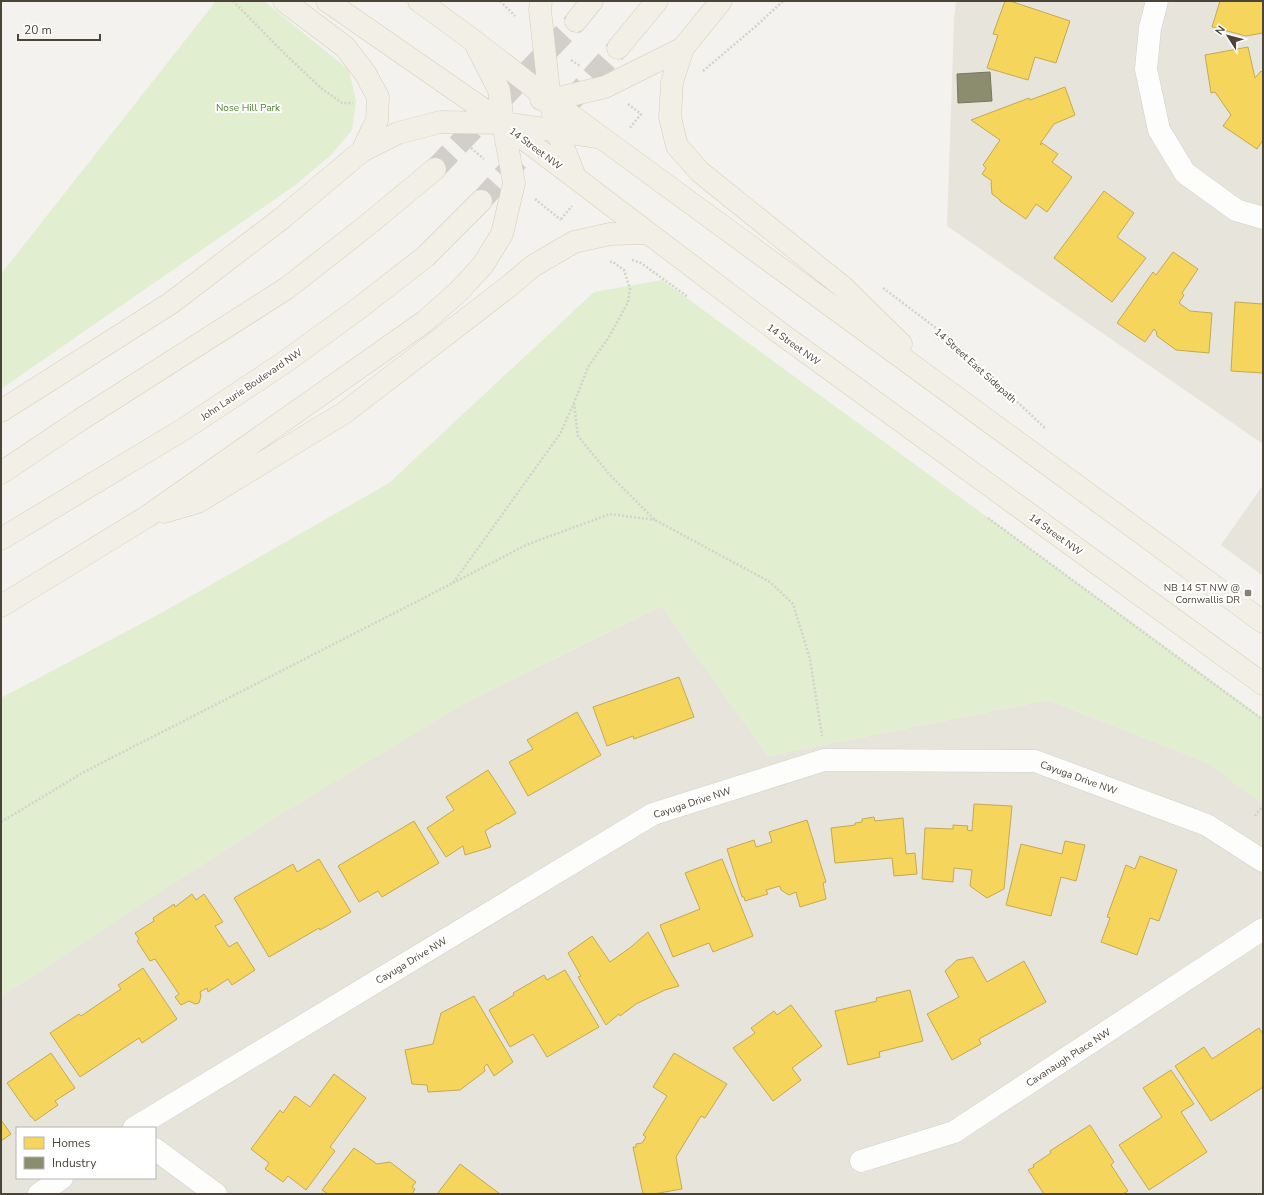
<svg xmlns="http://www.w3.org/2000/svg" width="1264" height="1195" font-family="'Nunito Sans',sans-serif">
  <style>
    .residential { fill: #e7e4dc; fill-rule: evenodd }
    .green { fill: #e1eecf }
    .homes { fill: #f6d55c; stroke: #c3aa52 }
    .industry { fill: #8c8c6e; stroke: #78765e }
    .lines { fill: none; stroke-linecap: round; stroke-linejoin: round }
    .major-tunnel { stroke: #d2cfca; stroke-width: 22; stroke-dasharray: 22 11; stroke-linecap: butt }
    .minor-casing { stroke: #d2d0cb; stroke-width: 23 }
    .major-casing { stroke: #d6cebb; stroke-width: 23 }
    .path { stroke: #d3d2cc; stroke-width: 2.5; stroke-dasharray: 2 2; stroke-linecap: butt }
    .minor { stroke: #fdfdfc; stroke-width: 22 }
    .major { stroke: #f2efe6; stroke-width: 22 }
    .poi-dot { fill: #868178; stroke: #fff; stroke-width: 1.5 }
    .labels { text-anchor: middle; stroke-width: 4; stroke-linejoin: round; paint-order: stroke }
    .park-label { font-size: 10px; fill: #4a7f2a; stroke: #fff }
    .street-label { font-size: 10px; fill: #4b4439; stroke: #fff }
    .poi-label { font-size: 10px; fill: #4b4439; stroke: #fff; text-anchor: end }
  </style>
  <rect width="100%" height="100%" fill="#f4f2ee"/>
  <!-- residential -->
  <path class="residential" d="M956,1h307v443l-316,-218 7,-206z
    M1263,485v91l-42,-31z
    M661,606l107,150 280,-56 160,63 55,41v390h-1262v-198l265,-173 197,-119zM17,1128h138v50h-138z"/>
  <!-- green -->
  <path class="green" d="M216,1h48l85,69 7,31 -4,29 -21,25 -37,31 -293,203v-115z
    M662,280l601,438v86l-55,-41 -160,-63 -280,56 -107,-150 -198,98 -197,119 -265,173v-298l162,-86 226,-129 205,-191z"/>
  <!-- homes -->
  <path class="homes" d="M1005,1h5l60,20 -14,42 -21,-6 -7,23 -41,-12 11,-33 -5,-1z
    M1220,1h43v32l-17,3 -34,-9z
    M1248,47l7,31 6,-7 2,2v67l-6,9 -34,-23 8,-11 -16,-23 -4,1 -6,-38z
    M1065,87l10,28 -21,9 -14,20 1,1 1,-2 16,11 -6,8 20,15 -25,35 -11,-8 -10,15 -26,-18v-1l-8,-6 -1,-11 1,-2 -10,-7 4,-6 -3,-3 17,-25 -29,-20 58,-22 1,2z
    M1104,191l30,22 -17,24 29,21 -34,44 -58,-44z
    M1173,252l25,17 -16,24 2,2 -5,8 11,8 22,2 -3,40 -33,-3 -19,-14 -1,-5 -2,-2 -9,13 -28,-19 36,-51 3,3z
    M1235,302l28,2v69l-32,-2z
    M679,677l15,40 -60,22 -1,-3 -26,10 -14,-39z
    M577,712l24,43 -73,41 -19,-34 24,-13 -6,-9z
    M488,770l28,43 -18,11v-1l-13,8 6,16 -26,8 -2,-9 -17,11 -19,-29 27,-18 -8,-13z
    M974,804l38,2 -8,83 -17,9 -17,-12 2,-16 -18,-2 -1,14 -31,-3 3,-51 28,1v-4l15,1 -1,4 5,1z
    M874,817l1,4 28,-3 3,36 9,-1 2,21 -23,2 -2,-18 -57,5 -4,-35 24,-3v-2l7,-1v-3z
    M807,820l19,62 -3,1 3,16 -26,8 -4,-15 -7,3 -8,-5 -1,-4 -14,4 2,4 -23,7 -1,-4h-2l-15,-48 27,-9 2,7 16,-5 -3,-10z
    M414,821l25,42 -57,34 -4,-6 -19,11 -21,-36z
    M1065,841l20,4 -9,36 -15,-4 -10,39 -45,-11 15,-61 41,10z
    M1140,856l37,14 -18,51 -9,-3 -13,37 -36,-13 9,-24 -3,-1 19,-52 9,4z
    M319,859l32,53 -31,18 -1,-2 -50,29 -35,-59 59,-34 4,8z
    M722,859l31,77 -40,16 -4,-9 -36,14 -13,-32 40,-16 -15,-36z
    M192,894l4,6 8,-6 19,28 -8,4 14,21 8,-5 18,28 -23,15 -4,-6 -20,13 -1,-4 -7,4 1,4 -2,7 -4,1 -6,-3 -8,4 -6,-8 4,-3 -24,-35 -5,2 -13,-20 2,-2 -4,-6 19,-12 -1,-3 21,-14 1,3z
    M648,932l31,54 -14,4 -29,14 -16,12 -1,-2 -13,11 -28,-48 3,-1 -13,-23 24,-17 18,26 21,-15z
    M973,957l14,25 37,-21 22,41 -67,37 2,5 -29,16 -25,-46 32,-17 -14,-26 12,-11z
    M143,968l34,51 -35,24 -3,-5 -59,39 -30,-44 29,-19 2,2 40,-27 -3,-4z
    M565,970l34,57 -52,30 -14,-23 -23,13 -21,-37 25,-15 -1,-2 31,-18 3,5z
    M910,990l13,51 -44,11 1,5 -32,8 -13,-54 42,-10 -1,-3z
    M474,996l39,66 -19,14 -7,-12 -3,3 1,4 -25,19 -32,2 -1,-7 -15,-1 -7,-34 28,-6 8,-31z
    M791,1005l31,41 -30,22 9,12 -28,21 -40,-53 22,-15 -4,-5 23,-17 3,4z
    M1259,1028l4,6v53l-52,34 -36,-55 29,-19 8,12z
    M51,1053l24,35 -20,13 3,4 -23,16 -3,-4h-1l-24,-34z
    M674,1053l53,31 -22,34 -4,-2 -25,41 6,32 -29,5h-10l-10,-47h3v-3l6,-1 4,-6 -3,-2 24,-39 -14,-9z
    M1171,1070l23,34 -13,8 26,40 -58,38 -30,-45 43,-28 -19,-29z
    M334,1074l32,24 -36,49 5,4 -29,39 -18,-14 -5,6 -18,-13 4,-6 -18,-14 29,-39 3,3 12,-17 15,11z
    M1,1120l10,14 -10,7z
    M1090,1125l24,37 -3,3 17,26 -5,3h-79l-16,-24 6,-3 -1,-2 18,-12 -1,-2z
    M354,1148l23,16 13,-2 26,20 -4,5 3,2 -3,5h-84l-6,-4z
    M460,1164l40,30h-63z"/>
  <!-- industry -->
  <path class="industry" d="M990,72l2,29 -34,2 -1,-29z"/>
  <g class="lines">
    <!-- major-tunnel -->
    <path class="major-tunnel" d="M570,102l48,-54
      M435,169l141,-148
      M481,201l63,-70"/>
    <!-- minor casing -->
    <g class="minor-casing">
      <path id="minor" d="M1157,1l-7,27 -4,41 13,61 26,43 51,37 27,8
        M134,1128l519,-314 171,-54 211,1 172,64 56,36
        M155,1149l61,45
        M861,1161l93,-29 309,-203
        M39,1194l23,-16"/>
    </g>
    <!-- major casing -->
    <g class="major-casing">
      <path id="major" d="M327,1l176,122 277,210 483,351
        M419,1l55,40 76,59 713,522
        M541,1l-1,9 10,90 7,31 18,46
        M721,1l-38,47 -11,34 -2,35 7,29 23,26 143,115 58,57
        M576,21l16,-20
        M618,48l39,-47
        M541,99l9,1 55,-13 78,-39
        M362,151l36,-18 42,-11 63,1 95,14
        M1,411l170,-108 110,-84 81,-68 15,-31 1,-23 -13,-24 -20,-26 -61,-46
        M1,473l79,-53 207,-132 78,-61 70,-58
        M164,512l34,-10 146,-89 164,-126 25,-21 41,-24 36,-8 36,-1
        M1,539l183,-110 98,-65 76,-55 68,-53 55,-55
        M1,606l147,-90 276,-194 34,-30 25,-27 19,-31 12,-51 -11,-60 -4,-33 -22,-43"/>
    </g>
    <!-- path -->
    <path class="path" d="M233,1l52,53 36,34 21,15h11
      M500,1l15,15
      M571,60l9,6
      M703,71l52,-44 28,-26
      M628,104l13,10 -11,14
      M471,148l13,11
      M535,199l26,21
      M561,219l11,-13
      M632,260l9,3 47,34
      M883,288l65,49 97,91
      M574,403l4,33 31,38 46,46 115,62 23,22 17,55 12,77
      M988,518l275,202
      M453,583l73,-38 84,-31 45,6
      M1255,816l8,-10
      M1,822l83,-50 369,-189 107,-149 14,-31 14,-36 21,-30 19,-35 2,-13 -6,-19 -11,-8h-3"/>
    <!-- minor -->
    <use href="#minor" class="minor"/>
    <!-- major -->
    <use href="#major" class="major"/>
  </g>
  <!-- markers -->
  <rect class="poi-dot" x="1244" y="589" width="8" height="8" rx="2"/>
  <g class="labels">
    <!-- park labels -->
    <g class="park-label">
      <text x="248" y="111">Nose Hill Park</text>
    </g>
    <!-- street labels -->
    <g class="street-label">
      <text transform="translate(536 148) rotate(37)" y="4">14 Street NW</text>
      <text transform="translate(794 344) rotate(36)" y="4">14 Street NW</text>
      <text transform="translate(976 365) rotate(42)" y="4">14 Street East Sidepath</text>
      <text transform="translate(251 384) rotate(-34)" y="4">John Laurie Boulevard NW</text>
      <text transform="translate(1056 534) rotate(36)" y="4">14 Street NW</text>
      <text transform="translate(1079 777) rotate(20)" y="4">Cayuga Drive NW</text>
      <text transform="translate(692 802) rotate(-18)" y="4">Cayuga Drive NW</text>
      <text transform="translate(411 960) rotate(-31)" y="4">Cayuga Drive NW</text>
      <text transform="translate(1068 1057) rotate(-33)" y="4">Cavanaugh Place NW</text>
    </g>
    <!-- poi labels -->
    <g class="poi-label">
      <text x="1240" y="591">NB 14 ST NW @<tspan x="1240" dy="12">Cornwallis DR</tspan></text>
    </g>
  </g>
  <!-- border -->
  <rect width="1264" height="1195" fill="none" stroke="#4b4439" stroke-width="4"/>
  <!-- legend -->
  <rect x="16" y="1127" width="140" height="52" fill="#ffffff" stroke="#b7b4b0"/>
  <rect x="24" y="1137" width="20" height="12" fill="#f6d55c" stroke="#b7b4b0"/>
  <text x="52" y="1147" font-size="12" fill="#4b4439">Homes</text>
  <rect x="24" y="1157" width="20" height="12" fill="#8c8c6e" stroke="#b7b4b0"/>
  <text x="52" y="1167" font-size="12" fill="#4b4439">Industry</text>
  <!-- north arrow -->
  <g transform="translate(1228 36) rotate(306)" stroke="#ffffff" stroke-width="3" paint-order="stroke">
  <path d="M0-3L7 15L0 10L-7 15Z" fill="#4b4439"/>
  <text y="-6" font-size="11" font-weight="bold" text-anchor="middle" fill="#4b4439">N</text>
  </g>
  <!-- scale -->
  <path d="M18 34v6h82v-6" fill="none" stroke="#4b4439" stroke-width="2"/>
  <text x="24" y="34" font-size="12" fill="#4b4439" stroke="#ffffff" stroke-width="3" paint-order="stroke">20 m</text>
</svg>
